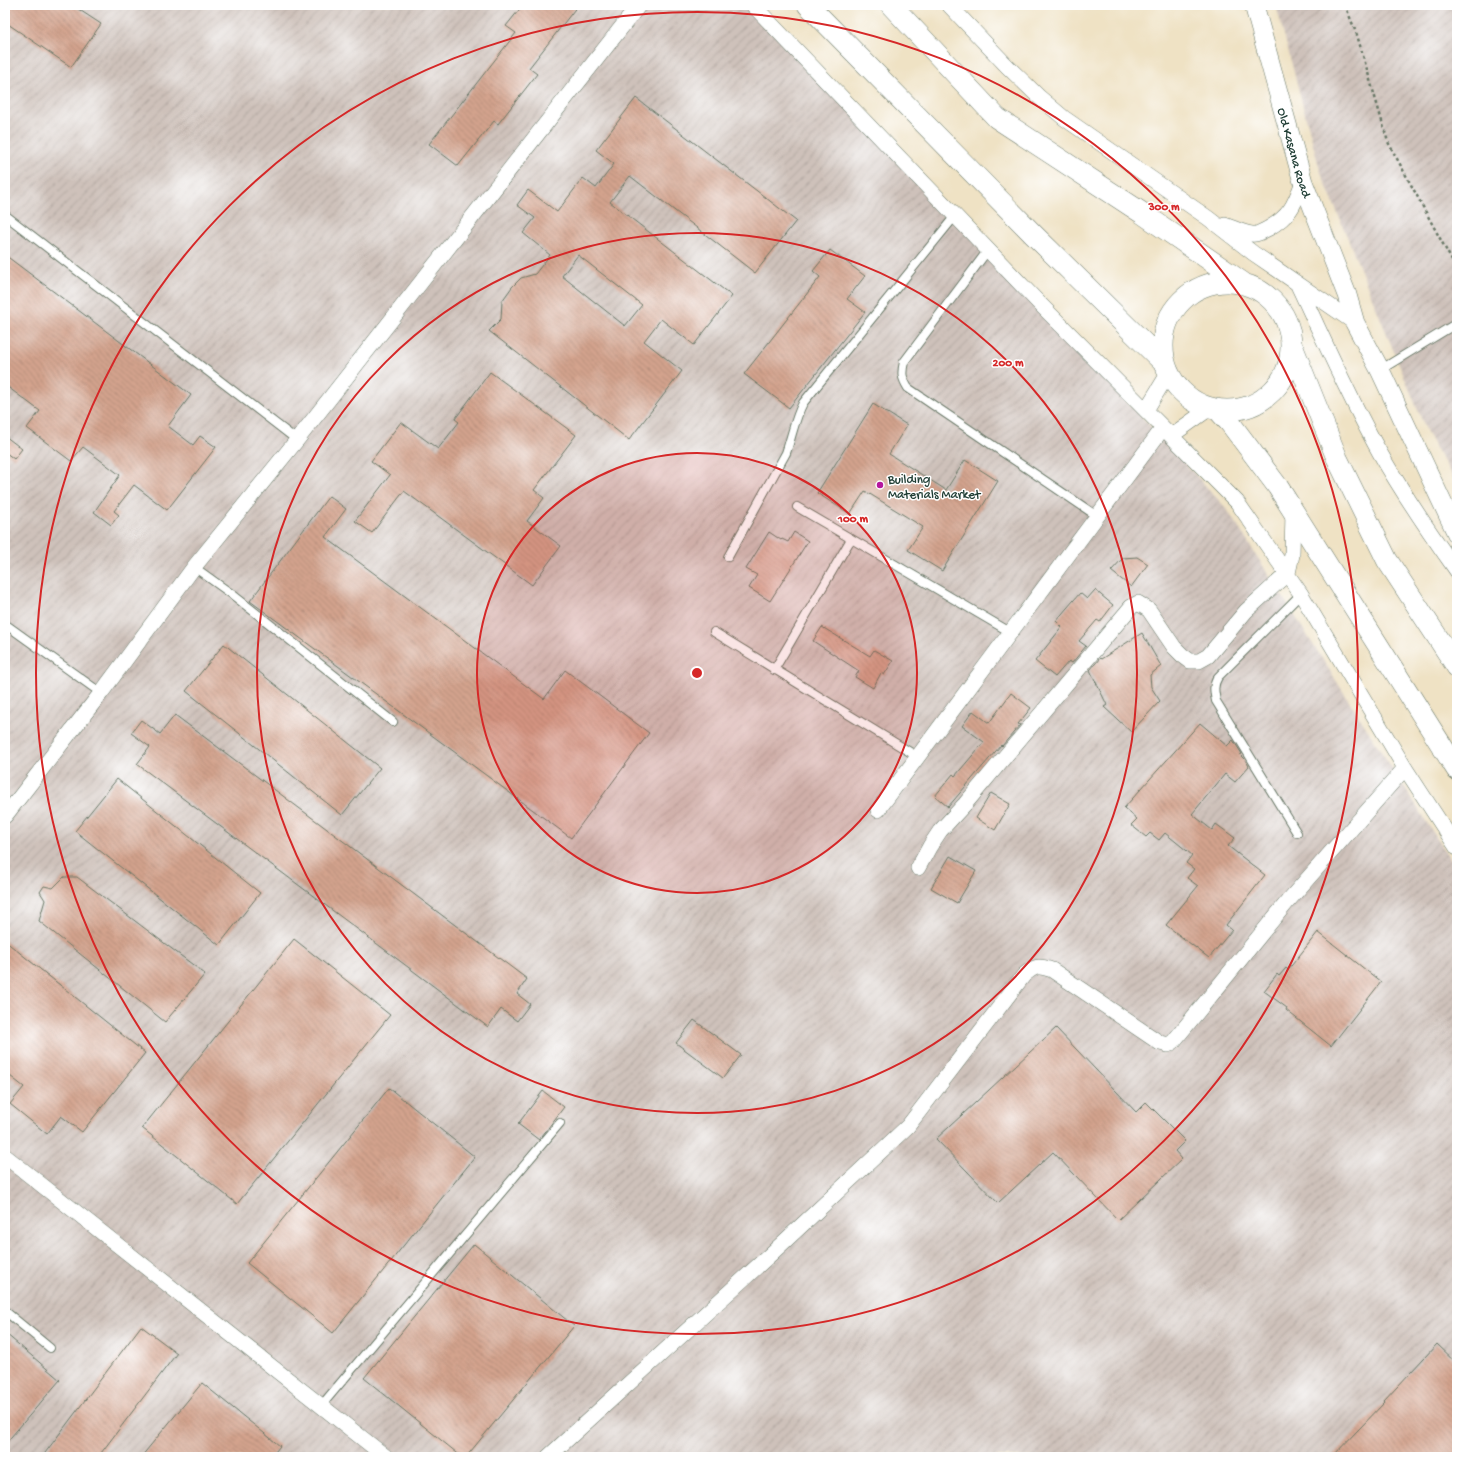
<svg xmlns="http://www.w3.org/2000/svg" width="1462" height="1462" font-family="'Gochi Hand',sans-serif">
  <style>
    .industrial { fill: url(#industrial-furrows) }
    .building { fill: url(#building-back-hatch); fill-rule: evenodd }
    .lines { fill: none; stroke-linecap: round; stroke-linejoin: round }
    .service-casing { stroke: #687766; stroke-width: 10 }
    .minor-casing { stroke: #687766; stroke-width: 16 }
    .tertiary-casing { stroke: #687766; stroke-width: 20 }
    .secondary-casing { stroke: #687766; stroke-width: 22 }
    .path { stroke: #687766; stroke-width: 2.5; stroke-dasharray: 3 3; stroke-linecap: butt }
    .service { stroke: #fff; stroke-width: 8 }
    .minor { stroke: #fff; stroke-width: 15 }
    .tertiary { stroke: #fff; stroke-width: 19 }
    .secondary { stroke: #fff; stroke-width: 21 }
    .ring { fill: none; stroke: #d62828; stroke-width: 2 }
    .poi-dot { fill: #b5179e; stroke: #fff; stroke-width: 1.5 }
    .labels { text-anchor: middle; stroke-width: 3; stroke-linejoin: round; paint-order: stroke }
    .street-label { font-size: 13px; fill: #1f3d34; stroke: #fff }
    .poi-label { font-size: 13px; fill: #1f3d34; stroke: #fff; text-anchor: start }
    .centre { fill: #d62828; stroke: #fff; stroke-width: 2 }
    .ring-label { font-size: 12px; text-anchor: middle; font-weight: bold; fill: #d62828; stroke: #fff; stroke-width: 3; stroke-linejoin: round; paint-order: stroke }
  </style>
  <defs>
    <pattern id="industrial-furrows" width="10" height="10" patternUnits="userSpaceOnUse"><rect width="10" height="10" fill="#cec1ba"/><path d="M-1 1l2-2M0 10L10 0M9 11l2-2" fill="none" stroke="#a79e98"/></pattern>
    <pattern id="building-back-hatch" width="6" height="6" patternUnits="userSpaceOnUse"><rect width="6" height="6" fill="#d3a38d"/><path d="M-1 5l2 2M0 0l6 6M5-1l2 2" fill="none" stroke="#ab8674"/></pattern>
  </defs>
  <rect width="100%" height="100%" fill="#fff"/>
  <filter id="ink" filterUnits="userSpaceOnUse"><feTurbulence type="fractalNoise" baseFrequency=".025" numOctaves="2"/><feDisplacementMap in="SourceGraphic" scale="8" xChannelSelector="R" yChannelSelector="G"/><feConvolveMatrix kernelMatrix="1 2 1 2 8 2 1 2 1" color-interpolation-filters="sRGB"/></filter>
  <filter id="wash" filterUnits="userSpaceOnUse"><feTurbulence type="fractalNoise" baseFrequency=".012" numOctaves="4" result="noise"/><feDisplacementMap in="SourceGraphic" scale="16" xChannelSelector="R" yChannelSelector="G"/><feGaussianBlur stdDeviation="0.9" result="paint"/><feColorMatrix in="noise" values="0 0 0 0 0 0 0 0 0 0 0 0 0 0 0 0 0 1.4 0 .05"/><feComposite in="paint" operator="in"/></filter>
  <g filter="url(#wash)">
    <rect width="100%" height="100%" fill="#efe2c4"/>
    <!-- industrial -->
    <path class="industrial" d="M5,5h754l43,45 424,458 231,362v587h-1452z
      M1276,5h181v479l-29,-49 -108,-265z"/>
    <g id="blocks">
      <!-- building -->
      <path class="building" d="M5,5h67l29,19 -30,43 -66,-45z
        M523,5h55l-49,63 8,6 -39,50 -4,-3 -36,45 -29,-22 87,-111 -10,-7z
        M636,98l160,123 -41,52 -125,-97 -20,26 122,94 -38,49 -33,-26 -17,22 38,30 -53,69 -140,-109 12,-12 1,-18 10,-14 9,-9 14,-4 15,-19 -27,-22 12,-15 -18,-13 11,-15 29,22 26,-34 13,10 18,-24 -18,-14zM578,255l64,50 -17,21 -63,-50z
        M830,250l35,26 -18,23 18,13 -76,96 -45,-34 76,-97 -7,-6z
        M5,255l186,140 -23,31 25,19 7,-9 16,11 -49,63 -33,-25 -20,26 5,4 -8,10 -17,-13 26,-37 -37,-28 -12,14 -44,-33 13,-17 -35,-26z
        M490,372l86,63 -42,55 10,8 -17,23 34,25 -29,39 -128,-94 -32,42 -17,-12 35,-46 -19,-14 30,-39 37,27 21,-27 -4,-3z
        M873,404l34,21 -18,29 57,36 19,-30 33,21 -56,90 -34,-21 15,-23 -58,-36 -15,23 -33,-21z
        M5,436l17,13 -8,10 -9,-7z
        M329,496l17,13 -21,28 219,162 21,-29 84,63 -78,105 -321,-237z
        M769,532l12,8 1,-1 6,3 6,-10 14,9 -38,60 -21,-13 8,-13 -11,-6z
        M1137,557l11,7 -17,23 -20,-16 12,-13z
        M1095,590l18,15 -13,17 -3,-2 -18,21 7,5 -14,17 -3,-2 -14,16 -20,-16 27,-34 -6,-6 11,-13 13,-15 7,6z
        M822,627l48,29 4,-6 19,11 -9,14 -3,-2 -8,15 -18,-11 4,-6 -46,-30z
        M1142,633l19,33 -11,9 1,12 9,14 -29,31 -27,-25 3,-2 -17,-35 10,-12 1,1z
        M224,644l156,124 -38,47 -156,-124z
        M1011,693l20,15 -13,16 2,1 -18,21 -1,-1 -53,62 -13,-11 18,-22 2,2 29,-34 -22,-16 11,-15 16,12z
        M175,715l352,264 -10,15 13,10 -13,17 -16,-12 -13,18 -351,-263 13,-17 -19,-14 10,-13 19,14z
        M1200,723l27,23 6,-6 9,14 -2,1 5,5 4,6 -14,16 -10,-8 -33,40 20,16 4,-6 19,14 -7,8 37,29 -39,50 6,5 -23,28 -43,-33 32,-39 -11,-8 7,-9 -8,-6 6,-8 -27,-22 -6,7 -9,-7 -4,4 -15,-12 6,-6 -13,-11z
        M117,779l143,114 -41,52 -144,-114z
        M991,793l19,11 -15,26 -19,-12z
        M950,856l26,15 -19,32 -26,-15z
        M64,877h13l128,97 -40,48 -126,-101 6,-21 -5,-8 4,-6 9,2z
        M1318,932l63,50 -50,64 -45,-36 1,-2 -23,-17 13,-17 2,2 7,-8 2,2z
        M294,939l96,76 -153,189 -95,-76z
        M5,941l140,112 -63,79 -21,-16 -14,18 -37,-30 14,-17 -19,-15z
        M694,1020l47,35 -18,23 -47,-35z
        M1056,1028l80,84 10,-10 39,39 -10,10 7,8 -64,61 -65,-68 -55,51 -62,-64z
        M389,1088l86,69 -142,176 -86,-70z
        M543,1091l21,16 -25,33 -21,-16z
        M474,1244l100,82 -108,131h-4l-98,-79z
        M141,1326l36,27 -79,104h-56z
        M5,1333l55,47 -55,64z
        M1437,1344l20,19v94h-125l53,-55 -1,-1z
        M202,1383l78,63 -9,11h-130z"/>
    </g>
  </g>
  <g filter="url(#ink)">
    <use href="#blocks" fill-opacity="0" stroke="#687766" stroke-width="1"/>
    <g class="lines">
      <!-- service casing -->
      <g class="service-casing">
        <path id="service" d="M5,215l292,225
          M988,250l-84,112c-3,12 -2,16 4,26l189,128
          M1380,370l77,-47
          M797,507l213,125
          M728,557l58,-104c6,-17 9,-35 17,-50l152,-187
          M194,567l39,28 160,127
          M5,624l96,69
          M714,632l204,125
          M774,670l77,-131
          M1297,833l-81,-132c-2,-10 -3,-16 2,-24l83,-83
          M5,1311l45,37
          M321,1406l239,-283"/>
      </g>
      <!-- minor casing -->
      <g class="minor-casing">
        <path id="minor" d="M753,5l285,297 199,200 64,92 104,174 52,80
          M949,5l58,61 31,30 26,22 144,100 45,35 102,70
          M1225,225c9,3 18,8 27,9 6,1 11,-3 17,-6 22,-13 25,-23 34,-46
          M1297,283c27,57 52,115 83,170 23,41 50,80 77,118
          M1146,410l22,-36
          M1171,436l39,-28
          M878,810l285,-382
          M5,816l96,-123 93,-126 103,-127 342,-435
          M918,868l12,-22 10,-15 25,-27 166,-197 7,-4 11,7 25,37 8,8 8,6h9l9,-5 38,-45 42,-38 4,-18 1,-43
          M5,1156l381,301
          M548,1457l224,-204 136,-127 116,-151c11,-9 14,-10 28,-5l108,73 8,2 5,-3 115,-141 117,-133"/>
      </g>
      <!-- tertiary casing -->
      <g class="tertiary-casing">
        <g id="tertiary">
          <path id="s1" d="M1254,5l49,177 44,113 8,28 25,47 77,164"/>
        </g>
      </g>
      <!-- secondary casing -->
      <g class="secondary-casing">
        <path id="secondary" d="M808,5l225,229 132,130
          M891,5l106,113 145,95 101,70
          M1163 346a64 64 0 1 1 128 0a64 64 0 1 1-128 0Z
          M1293,348l44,110 50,102 70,107
          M1218,410l12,13 48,64 179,283"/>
      </g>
      <!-- path -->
      <path class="path" d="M1345,5l12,30 31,107 69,128"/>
      <!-- service -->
      <use href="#service" class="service"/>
      <!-- minor -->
      <use href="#minor" class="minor"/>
      <!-- tertiary -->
      <use href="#tertiary" class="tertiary"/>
      <!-- secondary -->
      <use href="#secondary" class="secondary"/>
    </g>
  </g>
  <!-- distance rings -->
  <circle cx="697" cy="673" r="220" fill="#d62828" fill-opacity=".12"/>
  <g class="ring">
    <circle cx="697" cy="673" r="220"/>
    <circle cx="697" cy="673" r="440"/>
    <circle cx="697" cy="673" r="661"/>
  </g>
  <!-- markers -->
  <circle class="poi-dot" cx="880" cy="485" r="4"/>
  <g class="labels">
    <!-- street labels -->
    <g class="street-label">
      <text dy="5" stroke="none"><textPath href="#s1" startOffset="153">Old Kasana Road</textPath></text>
    </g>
    <!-- poi labels -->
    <g class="poi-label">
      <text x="888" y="483">Building<tspan x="888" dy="15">Materials Market</tspan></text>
    </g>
  </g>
  <circle cx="697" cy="673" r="6" class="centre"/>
  <g class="ring-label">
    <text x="1164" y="210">300 m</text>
    <text x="1008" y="366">200 m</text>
    <text x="853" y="522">100 m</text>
  </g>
  <!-- margin -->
  <rect width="1462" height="1462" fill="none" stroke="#fff" stroke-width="20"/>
</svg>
